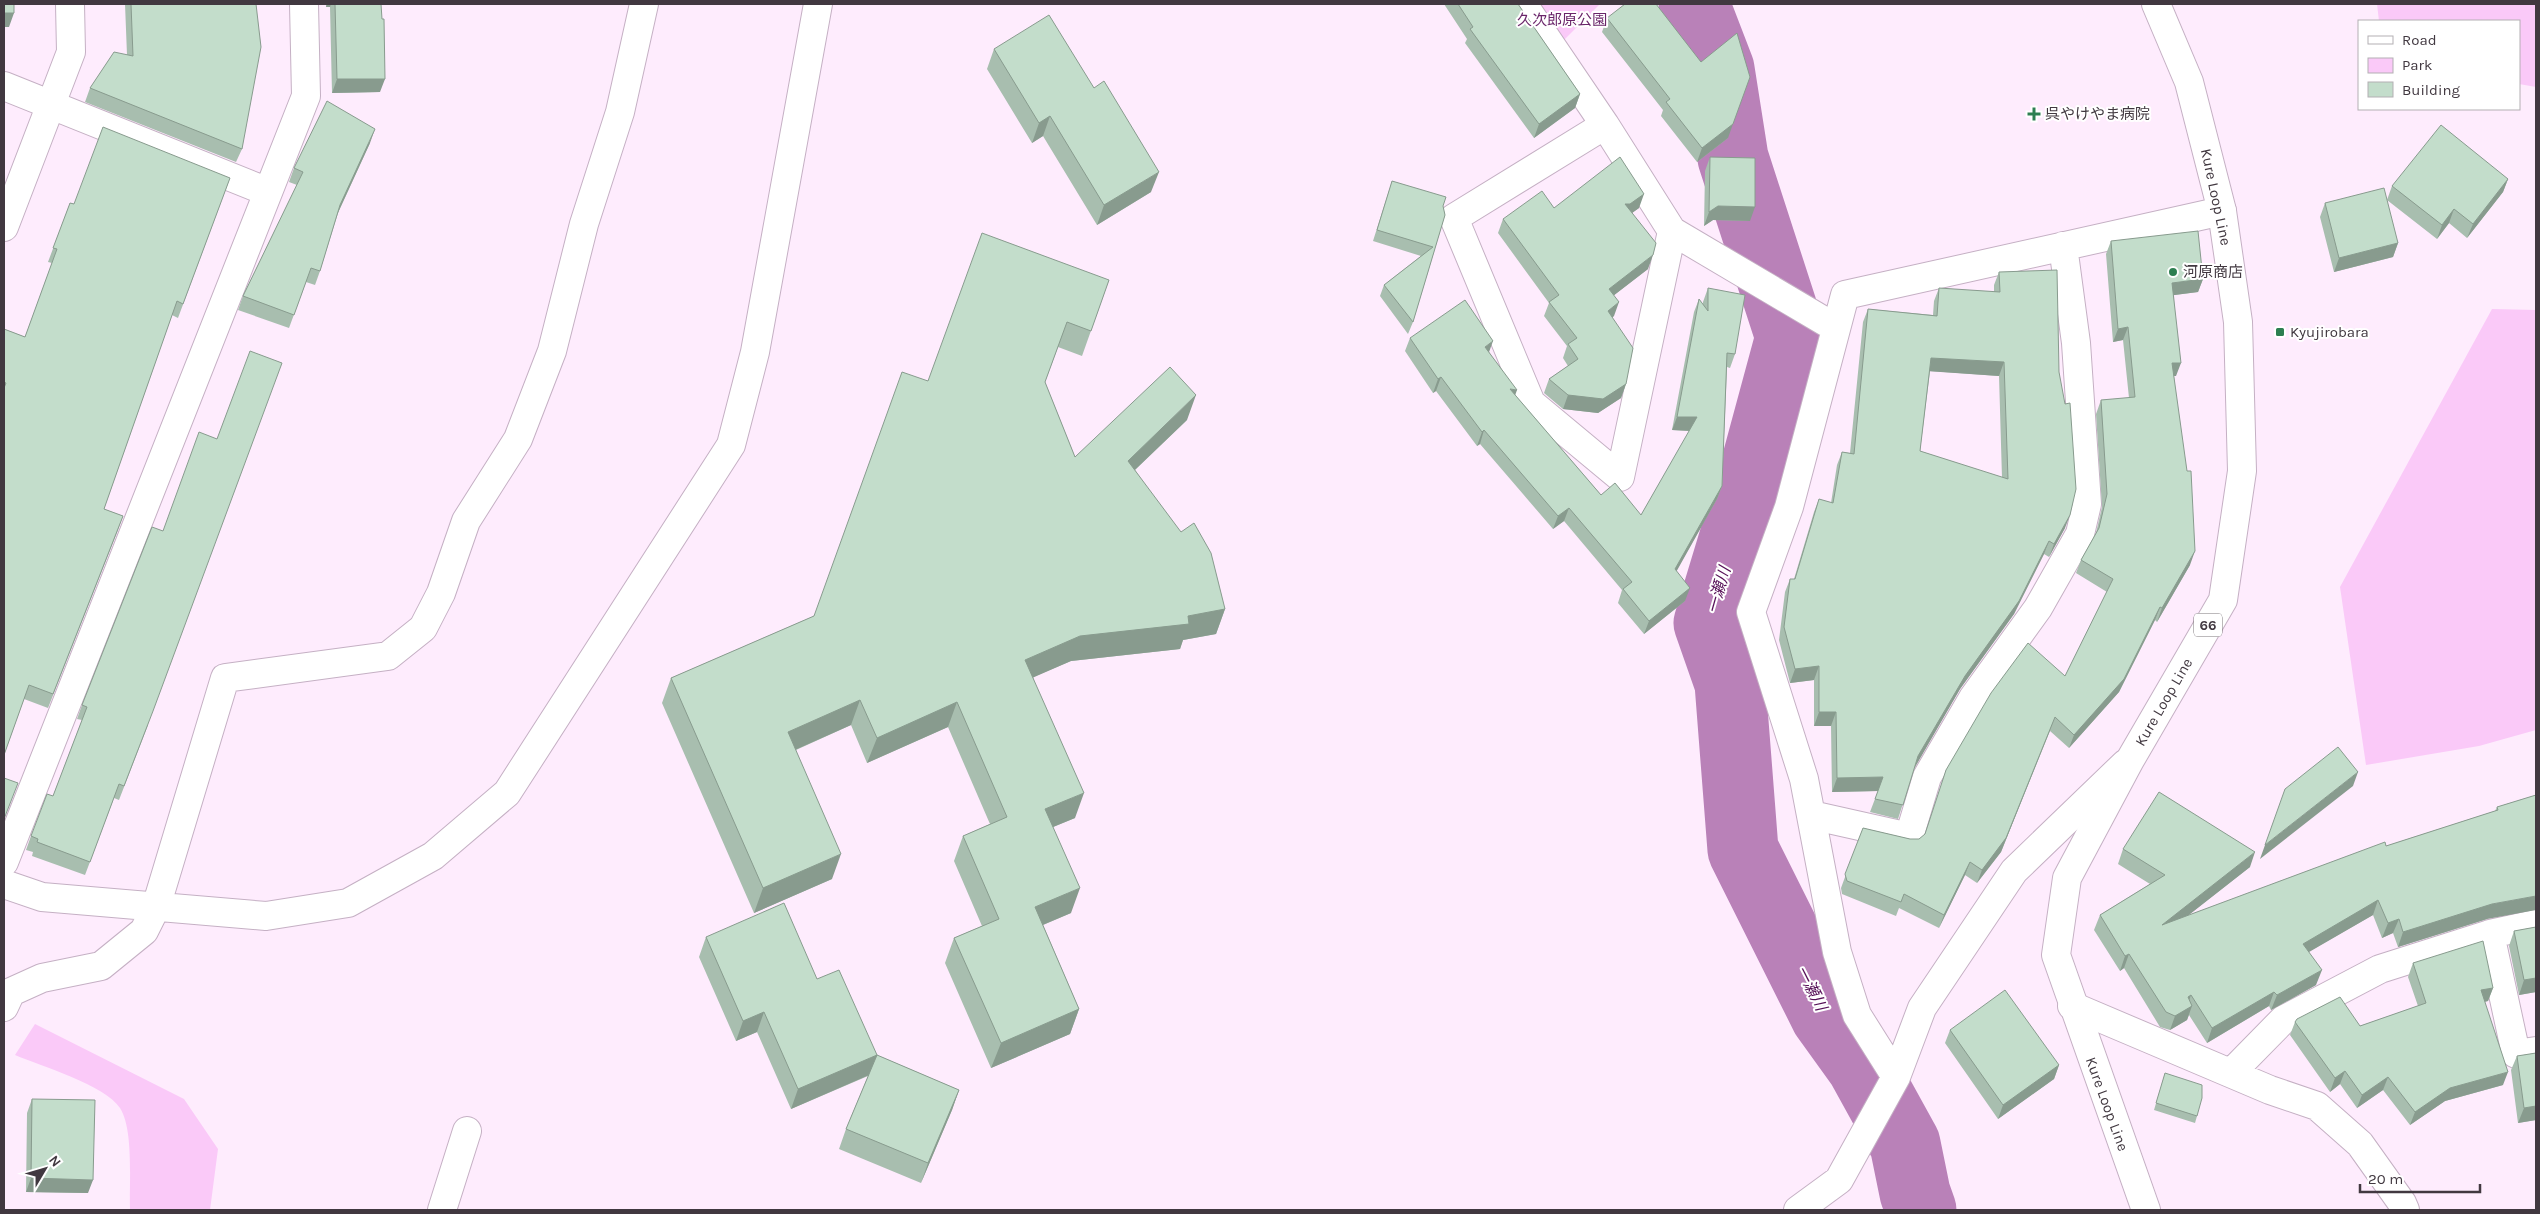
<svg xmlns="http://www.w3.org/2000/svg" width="2540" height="1214" font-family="Karla,'Noto Sans JP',sans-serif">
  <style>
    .green { fill: #fac9f8 }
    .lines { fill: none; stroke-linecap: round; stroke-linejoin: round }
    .river { stroke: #b981b8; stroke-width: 71 }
    .minor-casing { stroke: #c5b0c4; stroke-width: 30 }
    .major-casing { stroke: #c5b0c4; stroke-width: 30 }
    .minor { stroke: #fff; stroke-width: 28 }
    .major { stroke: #fff; stroke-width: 28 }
    .wall { fill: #a8beaf; fill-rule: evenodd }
    .shaded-wall { fill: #889b8e }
    .building { fill: #c3ddcb; stroke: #889b8e; fill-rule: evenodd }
    .poi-dot { fill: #2d7f51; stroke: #fff; stroke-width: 2 }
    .labels { text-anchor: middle; stroke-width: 4; stroke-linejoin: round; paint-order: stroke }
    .shield { fill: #fff; stroke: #7a7479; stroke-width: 1 }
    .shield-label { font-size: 14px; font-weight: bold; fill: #413840 }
    .park-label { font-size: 15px; fill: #6a256a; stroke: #fff }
    .poi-label { font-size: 15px; fill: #413840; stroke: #fff; text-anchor: start }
    .street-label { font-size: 15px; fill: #413840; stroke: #fff }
    .water-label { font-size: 16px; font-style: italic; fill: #550e56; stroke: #fff }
  </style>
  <rect width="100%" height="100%" fill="#feecfd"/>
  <!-- green -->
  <path class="green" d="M1533,4h67l-41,41z
    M2377,4h159v83l-17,-3v-63h-140z
    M2492,309l44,1v420l-57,16 -113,19 -26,-178z
    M35,1024l149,75 34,50 -8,61h-80c-1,-26 4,-80 -10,-102 -15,-23 -79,-42 -105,-53z"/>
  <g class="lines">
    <!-- river -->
    <path class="river" d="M1694,4l25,65 14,89 58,179 -39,144 -43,142 21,60 13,167 83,166 36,50 43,78 10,49 6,17"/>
    <!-- minor casing -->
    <g class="minor-casing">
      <path id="minor" d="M1523,4l82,121
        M4,86l264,106
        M1605,125l67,106 -52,246 -89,-74 -77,-185z
        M4,227l67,-175 -1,-48
        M1672,231l164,97
        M1811,815l98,22 18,-60 46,-79 65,-90 42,-74 7,-30 -11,-161 -13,-97
        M4,862l302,-766 -2,-92
        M4,884l38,13 224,19 82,-13 85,-47 74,-63 224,-348 24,-93 63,-348
        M2490,934l26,120 20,-3
        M2072,1006l198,84 47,16 43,38 42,59 3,7
        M4,1007l7,-15 31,-14 59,-12 43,-35 12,-24 69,-229 163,-22 35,-28 18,-35 25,-72 52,-82 34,-88 32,-127 36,-112 24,-108
        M2231,1073l52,-53 97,-51 110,-35 46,-10
        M1896,1077l-39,-62 -20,-63 -33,-173 -53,-167 38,-105 56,-212 377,-84
        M442,1210l25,-79
        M1798,1210l41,-30 57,-103 26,-69 92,-137 111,-107"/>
    </g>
    <!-- major casing -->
    <g class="major-casing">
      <g id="major">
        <path id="s1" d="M2146,1210l-90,-255 11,-77 63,-118 93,-160 19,-129 -4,-149 -16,-111 -33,-129 -33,-78"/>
      </g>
    </g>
    <!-- minor -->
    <use href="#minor" class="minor"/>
    <!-- major -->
    <use href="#major" class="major"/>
  </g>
  <!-- wall -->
  <path class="wall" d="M125,4h131l-14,145 -6,13 -151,-60 5,-14 37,-33z
    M326,4h55l-1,88 -48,1 -2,-86h-4z
    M1444,4h74l62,90 -5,14 -41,30 -69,-95 2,-4z
    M1607,18l121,120 -31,24 -36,-46 2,-6 -61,-78z
    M994,49l157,143 -54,33 -54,-89 -11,7 -45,-74z
    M370,143l-32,70 -18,58 -5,14 -9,-3 -17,46 -51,-18 5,-14 54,-111 -8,-3 5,-14z
    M1710,157l40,64 -37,-1 -9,6 1,-55z
    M230,178l-52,140 -6,-3 -68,194 19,7 -5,14 -70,178 -24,-9 -20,56v-426l21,8 27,-74 -4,-1 22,-59 4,1z
    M2508,179l-5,13 -36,46 -18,-15 -12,16 -50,-39 5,-14z
    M1392,181l51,25 2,9 -32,107 -5,12 -28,-38 4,-11 37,-29 -48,-15z
    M2325,203l73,40 -5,14 -59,15 -14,-55z
    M1554,208h85l-7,5 16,56 -34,26v21l-2,1 14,67 -5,14 -23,15 -35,-4 -19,-16 5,-14 19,-13 -5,-8 4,-12 -23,-30 5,-13 -51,-70 5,-14z
    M2111,241l92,38 -5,13 -24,3 2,81h-2l16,189 -33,57 -2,-2 -36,72 -50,56 -19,-17 -49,121 -24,31 -12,-8 -26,53 -40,-20 -3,8 -54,-22 -1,-6 22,-60 47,11h9l6,-4 21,-65 119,-94 42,-84 -31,-19 5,-13 15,-27 6,-26 -6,-93 5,-14 28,-2 -6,-58 -10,2 -7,-88z
    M1999,272l60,100 6,156 -16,29 -5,-3 -30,60 -54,75 -45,77 -17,53 -28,-7 8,-21 -46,1 -1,-66h-17v-46l-24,3 -11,-43 6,-48 5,-13h4l20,-67 5,-13 12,4 6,-38 5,-13 8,1 13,-131 5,-13 65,6 1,-14 5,-13 55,4v-7zM1930,371l69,5 3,102 -82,-27z
    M1109,280l-27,76 -24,-9 -13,35 30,75 112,-37 -52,50 90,139 -9,25 -33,6 -3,9 -109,12 -38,16 42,141 -22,9 18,86 -28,12 36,84 -9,25 -79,34 -46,-105 9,-25 28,-12 -28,-65 9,-25 27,-12 -42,-97 -81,36 -16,-38 -55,25 36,129 -78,34 -92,-210 9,-25 143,-62 114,-235z
    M1708,288l27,66 -5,14 -3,-1 -5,119 -5,13 -41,72 9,30 -41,33 -26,-31 4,-13 -58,-69 -11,8 -73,-85 -3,2 -41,-55 -3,2 -28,-42 5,-13 79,14 26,43 86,100 40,20 49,-84 -18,-1 22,-118 5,-13 4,6v-3z
    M82,705l66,20 -29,75 -5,-2 -29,77 -53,-19 1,-4 -7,-2 5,-14 22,-40 29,-76 -5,-1z
    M2536,795l-49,124 -89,28 -5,-14 -11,5 -9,-23 -65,37 8,33 -45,25 -2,-4 -62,37 -18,-28 -2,5 -17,10 -10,-3 -36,-59 -4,3 -26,-41 6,-15 50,-31 -32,-20 5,-15 127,18 -63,49 199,-70 109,-35 2,-4z
    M2536,927v65l-17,3 -10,-49 5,-15z
    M706,937l111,42 60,76 82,35 -7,20 -31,73 -82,-34 7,-20 22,-53 -77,33 -34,-77 -21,9 -37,-84z
    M2413,963l80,25 -5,13 -3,1 18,83 -58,16 -35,24 -27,-35 -26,18 -17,-24 -10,8 -40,-57 5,-13 65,4 58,-20 -10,-29z
    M1950,1030l109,35 -5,14 -56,40 -53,-76z
    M2536,1053v67l-18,3 -7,-53 6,-14z
    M2165,1073l32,43 -2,7 -41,-13z
    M32,1099l56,94 -62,-1 1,-79z"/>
  <!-- shaded-wall -->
  <path class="shaded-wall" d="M327,4h4l-1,3h-4z
    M4,13h10l-5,14h-5z
    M337,79h48l-5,13 -48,1z
    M1580,94l-5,14 -41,30 5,-14z
    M1050,116l-7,20 -11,7 7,-20z
    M1733,124l-5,14 -31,24 5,-14z
    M375,129l-5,14 -35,76 5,-14z
    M1159,172l-8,20 -54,33 7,-20z
    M2508,179l-5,13 -36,46 6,-14z
    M1644,194l-5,14 -14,10v-14z
    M1718,206l37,1 -5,14 -37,-1 -9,6 5,-14z
    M2454,209l-5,14 -12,16 5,-14z
    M2398,243l-5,14 -59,15 5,-14z
    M1653,255l-5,14 -44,34 5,-14z
    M2203,279l-5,13 -31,4 5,-13z
    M1619,302l-5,14 -11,9 5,-14z
    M2128,327l-5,13 -10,2 5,-13z
    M1493,341l-5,14 -3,-8z
    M1931,358l73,4 -5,14 -73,-5z
    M2172,363h9l-5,13h-9z
    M1441,377l-5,14 -3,2 5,-14z
    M1626,384l-5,14 -23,15 -35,-4 5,-14z
    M1510,389l7,1 -5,14z
    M1196,395l-9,25 -69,66 10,-25z
    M1677,417h20l-5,14 -20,-1z
    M1484,430l-4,14 -3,2 5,-14z
    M1722,486l-5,13 -47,84 5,-14z
    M1569,508l-5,13 -11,8 5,-13z
    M2070,515l-5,13 -16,29 5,-13z
    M2049,541l-5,13 -30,60 -54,75 -46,80 4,-13 47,-80z
    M2195,551l-5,14 -33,57 5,-14z
    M1690,588l-5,13 -41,33 5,-13z
    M2160,607l-5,13 -36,72 -50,56 5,-13z
    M1225,609l-9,25 -33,6 -3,9 -109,12 -55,24 9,-25 55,-24z
    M1819,666l-5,14 -24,3 5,-14z
    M860,700l-9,25 -72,32 9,-25z
    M957,702l-9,25 -81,36 10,-25z
    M1819,712h17l-5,14h-17z
    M2055,717l-54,135 -24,31 5,-13z
    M2358,772l-5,14 -93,73 5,-14z
    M1883,777l-5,14 -46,1 5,-14z
    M1084,793l-9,25 -39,16 9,-25z
    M2255,852l-5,15 -93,73 5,-15z
    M841,854l-9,25 -78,34 9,-25z
    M1970,862l-5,13 -26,53 5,-13z
    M1080,888l-9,25 -45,19 9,-25z
    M2536,896v14l-49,9 -89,28 5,-15 89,-28z
    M2378,900l-5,15 -76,44 6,-15z
    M2399,919l-6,14 -11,5 6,-15z
    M2129,954l-5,14 -4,3 5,-15z
    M2322,970l-6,15 -45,25 6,-15z
    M2536,978v14l-17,3 5,-15z
    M2493,988l-5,13 -12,2 5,-13z
    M2274,992l-5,14 -62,37 5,-15z
    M2191,995l-5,14 6,-3 -5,14 -17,10 5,-14 13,-19z
    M1079,1009l-9,25 -79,34 10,-25z
    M764,1012l-7,20 -21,9 7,-20z
    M877,1055l-8,20 -78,34 7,-20z
    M2059,1065l-5,14 -56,40 5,-14z
    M2345,1071l-5,13 -10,8 5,-14z
    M2508,1072l-5,13 -58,16 -35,24 5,-13 35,-24z
    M2388,1077l-5,13 -26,18 5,-13z
    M959,1090l-7,20 -31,73 7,-20z
    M2536,1106v14l-18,3 6,-15z
    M31,1178l62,2 -5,13 -62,-1z"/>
  <!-- building -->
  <path class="building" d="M4,4h10v9h-10z
    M131,4h125l5,43 -19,102 -152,-61 24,-36 19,4z
    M335,4h46l1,15h2l1,60h-48z
    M1458,4h60l62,90 -41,30 -69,-95 3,-2z
    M1625,4h31l45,58 36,-29 13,44 -17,47 -31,24 -36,-46 4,-3 -63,-81z
    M1049,15l45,73 10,-7 55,91 -55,33 -54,-89 -11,7 -45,-74z
    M327,101l48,28 -35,76 -20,66 -9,-3 -17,47 -51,-19 60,-124 -9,-4z
    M2441,125l67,54 -35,45 -19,-15 -12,16 -50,-39z
    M103,127l127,51 -47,126 -6,-3 -73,208 19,7 -70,178 -24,-9 -25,70v-367l2,-5 -2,-1v-53l21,8 32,-88 -4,-1 17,-45 4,1z
    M1620,157l24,37 -14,10h-5l31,39 -3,12 -44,34 10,13 -11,9 25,37 -7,36 -23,15 -35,-4 -19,-16 29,-20 -10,-15 9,-6 -28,-36 10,-7 -56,-76 39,-28 12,17z
    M1710,157l45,1v49l-37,-1 -9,6z
    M1392,181l54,16 -3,9 2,9 -32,107 -29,-37 49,-38 -56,-17z
    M2384,188l14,55 -59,15 -14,-55z
    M2198,231l5,48 -31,4 9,80h-9l15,108h4l4,80 -33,57 -2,-1 -36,72 -50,56 -19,-18 -49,121 -24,32 -12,-8 -26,53 -40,-21 -3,8 -54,-21 -2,-7 18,-46 47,11h9l6,-5 21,-64 45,-77 37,-50 37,33 48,-97 -32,-19 18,-32 8,-34 -6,-94 34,-3 -7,-70 -10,2 -7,-88z
    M982,233l127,47 -18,51 -24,-9 -22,60 30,75 95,-90 26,28 -68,66 53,71 13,-9 17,30 14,56 -37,7 1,8 -109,12 -55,24 59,133 -39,16 35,79 -45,19 44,102 -78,34 -47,-105 45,-19 -36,-83 44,-19 -50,-115 -80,36 -17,-38 -72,32 53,122 -78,34 -92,-210 143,-62 88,-244 26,9z
    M2057,270l2,102 6,32 5,-1 6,86 -6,26 -16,29 -5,-3 -30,60 -54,75 -47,80 -15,49 -28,-6 8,-22 -46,1 -1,-66h-17v-46l-24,3 -11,-42 6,-48h5l24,-80 14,4 9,-51 12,2 14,-145 69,7 2,-28 61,4 -1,-20zM1931,358l73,4 4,117 -88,-28z
    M1708,288l37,7 -10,59 -8,-1 -5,133 -47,83 15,19 -41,33 -26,-32 9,-7 -63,-74 -11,8 -74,-86 -2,2 -41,-55 -3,2 -28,-41 55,-38 28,41 -8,6 32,43 -7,-1 91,106 14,-12 26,32 56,-98h-20l22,-118 9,12z
    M250,351l32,12 -129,348 -29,75 -5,-2 -29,78 -53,-20 1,-3 -7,-3 16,-42 6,2 34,-89 -5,-2 70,-178 11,4 36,-99 18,7z
    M2338,747l20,25 -93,73 20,-56z
    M4,778l14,5 -14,36z
    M2159,792l96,60 -93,73 223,-83 1,4 112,-36 -1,-3 39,-12v101l-44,8 -89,28 -4,-13 -11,4 -10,-23 -75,44 19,26 -45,25 -3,-3 -62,36 -21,-33 -3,2 4,9 -17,10 -9,-4 -37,-58 -4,2 -25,-41 65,-40 -42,-26z
    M784,903l33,76 22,-9 38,85 -79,34 -34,-77 -21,9 -37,-84z
    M2536,927v51l-12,2 -10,-49z
    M2483,941l10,47 -12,2 27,82 -58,16 -35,24 -27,-35 -26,18 -17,-24 -10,7 -40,-56 2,-3 43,-22 20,29 66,-23 -13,-40z
    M2005,990l54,75 -56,40 -53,-75z
    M2536,1053v53l-12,2 -7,-52z
    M877,1055l82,35 -31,73 -82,-34z
    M2165,1073l37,12v13l-5,18 -41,-13z
    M32,1099l63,1 -2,80 -62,-2z"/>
  <!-- markers -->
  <g class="poi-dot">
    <path d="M2031.5 106.5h5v5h5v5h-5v5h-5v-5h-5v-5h5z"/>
    <circle cx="2173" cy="272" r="5"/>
    <rect x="2275" y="327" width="10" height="10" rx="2.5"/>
  </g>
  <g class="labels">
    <!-- shield labels -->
    <rect class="shield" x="2194" y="613.5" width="28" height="23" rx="4"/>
    <g class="shield-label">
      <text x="2208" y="630">66</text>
    </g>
    <!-- park labels -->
    <g class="park-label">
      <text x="1562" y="25">久次郎原公園</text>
    </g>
    <!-- poi labels -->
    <g class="poi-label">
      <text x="2045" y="119">呉やけやま病院</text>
      <text x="2183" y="277">河原商店</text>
      <text x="2290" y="337">Kyujirobara</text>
    </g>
    <!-- street labels -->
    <g class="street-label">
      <text transform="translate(2216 197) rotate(78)" y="5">Kure Loop Line</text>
      <text dy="5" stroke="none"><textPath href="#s1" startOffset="549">Kure Loop Line</textPath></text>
      <text transform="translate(2107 1104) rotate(70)" y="5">Kure Loop Line</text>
    </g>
    <!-- water labels -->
    <g class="water-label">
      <text transform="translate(1718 590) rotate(-74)" y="6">一瀬川</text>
      <text transform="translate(1812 988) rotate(63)" y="6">一瀬川</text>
    </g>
  </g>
  <!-- border -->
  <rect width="2540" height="1214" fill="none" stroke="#413840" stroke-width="10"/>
  <!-- legend -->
  <rect x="2358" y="20" width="162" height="90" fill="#ffffff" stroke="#b3afb3"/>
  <rect x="2368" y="36" width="25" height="8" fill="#ffffff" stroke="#b3afb3"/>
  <text x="2402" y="45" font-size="15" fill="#413840">Road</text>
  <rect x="2368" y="58" width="25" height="15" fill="#fac9f8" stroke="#b3afb3"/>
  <text x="2402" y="70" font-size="15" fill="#413840">Park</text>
  <rect x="2368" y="82" width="25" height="15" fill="#c3ddcb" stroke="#b3afb3"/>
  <text x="2402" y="95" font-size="15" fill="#413840">Building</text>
  <!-- north arrow -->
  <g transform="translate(45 1169) rotate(52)" stroke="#ffffff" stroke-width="4" paint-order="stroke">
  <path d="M0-4L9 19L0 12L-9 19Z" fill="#413840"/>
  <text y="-8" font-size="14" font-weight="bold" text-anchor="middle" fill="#413840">N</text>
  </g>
  <!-- scale -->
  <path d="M2360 1184v8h120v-8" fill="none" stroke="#413840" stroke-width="2.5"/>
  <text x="2368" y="1184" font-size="15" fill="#413840" stroke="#ffffff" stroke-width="4" paint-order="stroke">20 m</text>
</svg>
